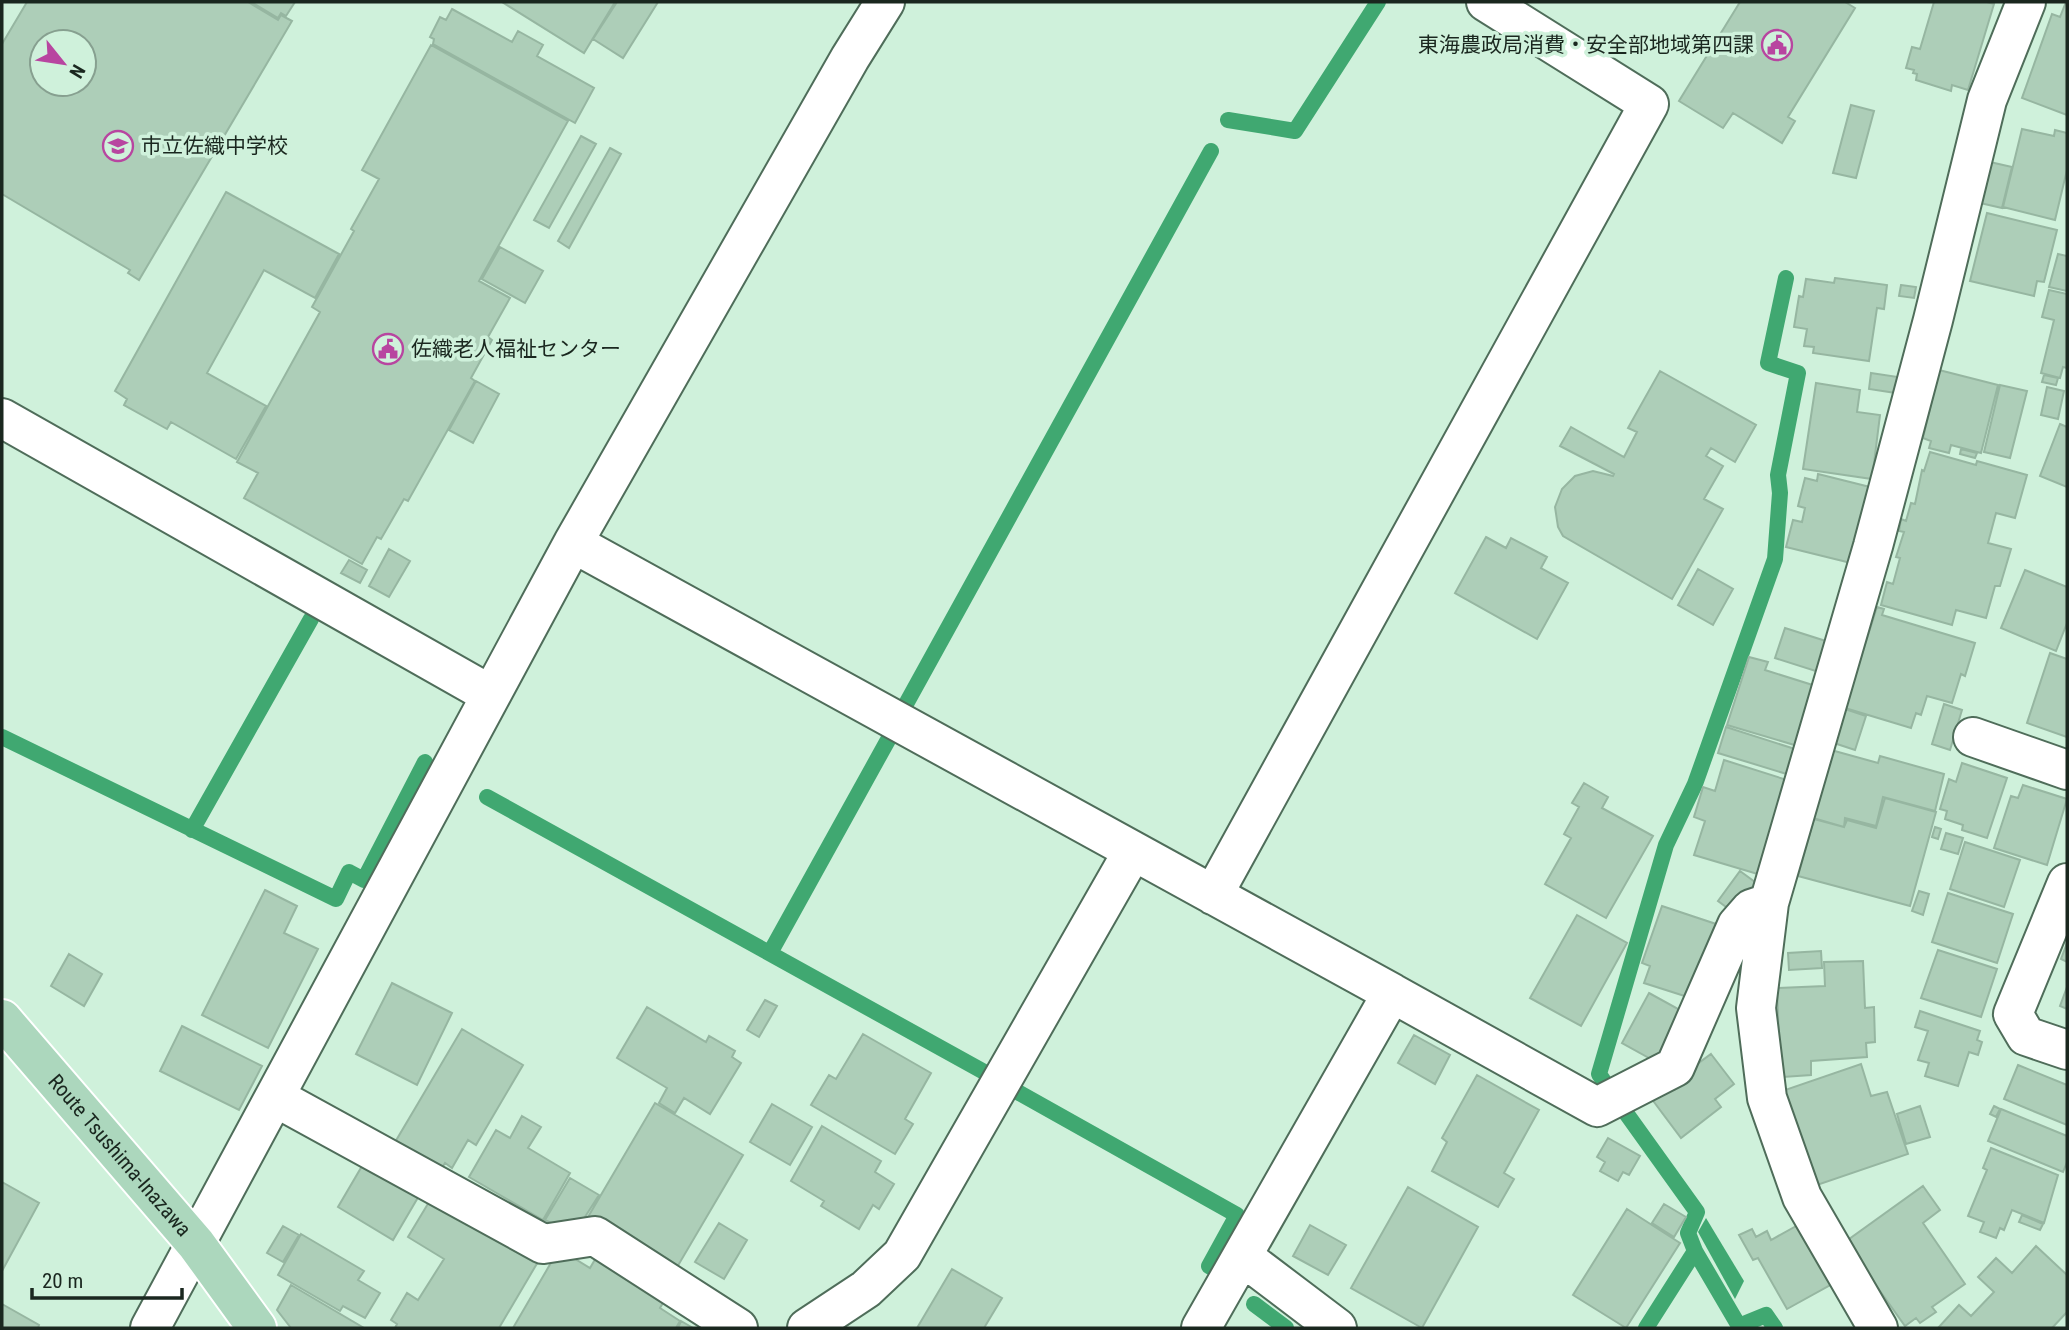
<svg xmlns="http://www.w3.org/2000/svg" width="2069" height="1330" font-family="'Roboto Condensed','Noto Sans JP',sans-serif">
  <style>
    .water { fill: #40a871 }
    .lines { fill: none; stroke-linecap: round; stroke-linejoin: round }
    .stream { stroke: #40a871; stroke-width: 16 }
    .building { fill: #adceb8; stroke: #96b6a1; stroke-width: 2; fill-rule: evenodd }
    .minor-casing { stroke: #4f6d5a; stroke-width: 42 }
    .major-casing { stroke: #fff; stroke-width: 42 }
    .minor { stroke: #fff; stroke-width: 38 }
    .major { stroke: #acd7bd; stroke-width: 38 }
    .labels { text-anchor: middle; stroke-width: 7; stroke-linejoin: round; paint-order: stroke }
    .poi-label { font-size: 21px; fill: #1a271f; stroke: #cff1db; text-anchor: start }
    .street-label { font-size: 21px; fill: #1a271f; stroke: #cff1db }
  </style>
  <rect width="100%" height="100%" fill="#cff1db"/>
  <!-- water -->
  <path class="water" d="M1706,1218l38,63 -9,18 -37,-67z"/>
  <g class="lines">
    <!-- stream -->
    <path class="stream" d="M1228,120l67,11 83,-129
      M906,704l305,-553
      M2,737l334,162 13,-27 15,8 61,-118
      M487,797l499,276
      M192,830l119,-211
      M770,953l118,-213
      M1607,1086l-8,-12 67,-229 29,-61 80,-225 5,-66 -2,-18 20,-102 -30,-10 18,-85
      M1014,1090l223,125 -28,51 7,4
      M1626,1113l71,99 -9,21 7,18 -49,77
      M1695,1251l44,75 27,-11 9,13
      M1254,1304l32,24"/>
  </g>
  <!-- building -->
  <path class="building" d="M27,2h221l30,18 3,-5 11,6 -153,259 -11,-7 2,-3 -128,-76v-150zM42,42h42v42h-42z
    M251,2h44l-9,14 -5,-3 -3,5z
    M502,2h113l-31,51z
    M617,2h41l-35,56 -30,-19z
    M1740,2h105l10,6 -67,109 7,4 -13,22 -49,-30 -10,15 -44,-27z
    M1934,2h53l7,2 -26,86 -16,-5 -1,6 -35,-11 1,-6 -4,-1 1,-3 -8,-2 6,-21 8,2z
    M2066,2h1v113l-45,-17 30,-84 8,3z
    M452,9l60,33 6,-11 25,14 -6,11 57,32 -19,35 -142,-79 1,-5 -4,-2 10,-20 6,3z
    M431,45l137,76 -89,160 31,17 -22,39 4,3 -21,38 4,3 -67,120 -4,-2 -23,40 -4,-2 -15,27 -118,-66 14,-25 -21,-11 83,-150 -8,-5 42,-76 -3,-2 28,-50 -17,-9z
    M1851,105l23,6 -18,67 -23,-5z
    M2022,129l32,7 1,-6 12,3v37l-12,50 -52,-13z
    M581,136l15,8 -47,84 -15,-8z
    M610,148l11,6 -52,94 -11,-7z
    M1990,162l22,5 -10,41 -22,-5z
    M226,192l113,62 -24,44 -51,-28 -57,103 59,33 -30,53 -65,-37 -4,7 -43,-24 3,-6 -12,-8z
    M1987,213l70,17 -13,52 -7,-1 -3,15 -64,-15z
    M500,247l43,24 -18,32 -43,-24z
    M2058,254l9,2v35l-18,-4z
    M1835,278l52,7 -3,24 -7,-1 -8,53 -56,-8 1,-6 -10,-1 3,-17 -13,-2 5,-31 4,1 3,-18 28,4z
    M1901,285l15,2 -2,11 -15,-2z
    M2049,290l18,4v74l-4,-1 -3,11 -19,-5 13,-53 -12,-3z
    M1939,370l59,15 -17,68 -30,-8 -2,8 -20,-5 2,-7 -8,-3z
    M1660,371l96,54 -21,37 -24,-14 -5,8 17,10 -19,33 19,10 -51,90 -109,-63 -5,-9 -3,-20 7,-18 13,-13 18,-5 20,5 1,-2 -54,-28 11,-19 53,30 13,-25 -9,-4z
    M1871,373l27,4 -2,16 -27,-4z
    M2044,375l14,3 -2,7 -14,-3z
    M476,381l23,13 -26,49 -24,-13z
    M1816,383l44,7 -3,22 23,3 -8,64 -69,-10z
    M2000,385l27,6 -17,67 -26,-6z
    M2047,387l17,4 -6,28 -17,-4z
    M2060,424l7,3v60l-27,-11z
    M1961,449l16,4 -2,5 -15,-4z
    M1930,452l46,13 1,-4 50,14 -12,43 -19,-5 -8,30 23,6 -11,37h-5l-9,32 -30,-8 -4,15 -71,-20 6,-23 6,2 7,-26 -4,-1 8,-25 -5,-1 2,-12 5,2 5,-18 4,1 7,-34 2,1z
    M1818,474l56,14 -23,75 -65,-16 7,-27 9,2 3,-14 -7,-2 7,-28 12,3z
    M1486,537l20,11 5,-10 36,19 -6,11 27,15 -31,56 -82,-46z
    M389,549l21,12 -21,36 -20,-11z
    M349,560l18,10 -7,13 -19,-10z
    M1698,569l35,20 -20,36 -35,-20z
    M2025,570l42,17v36l-11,28 -55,-23z
    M1877,607l7,2 -2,6 93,28 -10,33 -4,-2 -9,29 -25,-7 -6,19 -5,-2 -5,15 -66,-20z
    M1785,628l47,15 -10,30 -47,-15z
    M2050,653l17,6v78l-40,-14z
    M1749,657l19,5 -3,8 54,17 -18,60 -74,-22z
    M1944,704l18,6 -12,40 -18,-6z
    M1845,709l21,7 -11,34 -21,-7z
    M1726,727l72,23 -8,25 -72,-22z
    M1831,750l47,13 2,-7 64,18 -9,37 -52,-14 -7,29 -31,-8 -1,9 -31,-9z
    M1724,760l66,21 -29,94 -67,-20 11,-34 -11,-4 9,-30 12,4z
    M1962,763l45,15 -20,60 -25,-8 1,-5 -18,-6 2,-8 -7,-2 9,-30 7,3z
    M1584,783l24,14 -6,11 51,28 -47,82 -61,-34 26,-46 -7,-4 15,-27 -7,-4z
    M2023,785l44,14 -20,66 -53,-17 17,-52 7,2z
    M1885,798l51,14 -26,94 -112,-30 16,-57 30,8 3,-7 29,8z
    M1935,827l6,2 -3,10 -6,-2z
    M1946,833l17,5 -5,16 -17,-5z
    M1965,842l55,18 -16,47 -54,-18z
    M1740,871l19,14 -22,30 -19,-14z
    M265,890l32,16 -13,27 34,16 -50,99 -66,-33z
    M1919,891l10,3 -6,21 -11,-4z
    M1948,893l65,21 -16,49 -65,-21z
    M1662,906l60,20 -25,74 -53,-17 6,-17 -8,-3z
    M1577,915l50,28 -46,83 -51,-28z
    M2067,943v19l-6,-3z
    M1938,950l59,19 -16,48 -60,-19z
    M1821,951l1,17 -33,2 -1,-17z
    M69,954l33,20 -18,32 -33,-20z
    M1863,961l2,47 9,-1 1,35 -9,1 1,14 -56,4v14l-28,2 -3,-10 -3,-79 48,-2 -1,-24z
    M392,983l60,30 -35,72 -61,-31z
    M2067,987v22l-7,-3z
    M1649,993l42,23 -33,47 -36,-20z
    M765,1000l12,6 -18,31 -12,-7z
    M647,1007l59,35 3,-6 26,15 -3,6 9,6 -31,51 -26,-16 -9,15 -16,-10 8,-15 -50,-30z
    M1920,1011l60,20 -3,9 5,2 -4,13 -9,-3 -11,34 -33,-10 4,-13 -11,-3 10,-29 -13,-4z
    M182,1026l80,40 -23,44 -79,-39z
    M462,1029l61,36 -47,80 -8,-5 -16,28 -7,-5 -8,13 -46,-27z
    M863,1034l68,39 -26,46 8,5 -18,30 -84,-49 18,-30 7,4z
    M1414,1035l36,20 -15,29 -37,-21z
    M1711,1054l23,30 -19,15 6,8 -40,31 -30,-40z
    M1861,1064l10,32 16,-4 21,62 -91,31 -32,-95z
    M2018,1065l49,20v40l-63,-26z
    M1477,1075l62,35 -35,63 10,6 -16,28 -66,-36 15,-29 -5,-4z
    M655,1103l88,52 -67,114 -88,-52z
    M772,1104l40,23 -22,38 -40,-23z
    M1920,1106l10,31 -24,7 -9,-30z
    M1994,1106l6,3 -4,8 -6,-3z
    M2001,1109l66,27v26l-4,10 -75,-31z
    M522,1116l19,11 -13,21 42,25 -27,47 -74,-43 27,-47 14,8z
    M822,1126l59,35 -6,11 19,12 -15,25 -6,-4 -14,24 -38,-23 3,-5 -33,-20z
    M1608,1138l32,18 -11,19 -6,-3 -5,9 -18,-10 5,-9 -8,-5z
    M1991,1148l67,27 -14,48 -32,-13 -8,20 -4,-2 -4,10 -16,-6 4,-10 -16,-6 19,-46 -4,-2z
    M365,1161l55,33 -27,46 -55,-33z
    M570,1178l29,17 -16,25 -30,4 -8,-4z
    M2,1182l37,21 -37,68z
    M1923,1186l17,24 -17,13 42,61 -33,23 4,5 -16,11 -4,-5 -11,8 -60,-84z
    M1408,1187l70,40 -56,101 -71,-40z
    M435,1192l107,63 -43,73h-104l2,-4 -6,-4 16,-27 11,7 26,-41 -36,-22z
    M1664,1204l22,13 -12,20 -22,-14z
    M1627,1209l53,34 -54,85 -53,-33z
    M2022,1215l21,9 -3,6 -21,-8z
    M719,1223l28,17 -23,39 -29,-17z
    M1310,1225l36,20 -18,30 -35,-19z
    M1798,1225l34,59 -45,25 -29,-51 -5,2 -14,-25 13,-6 4,8 11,-6 4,9z
    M283,1226l16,9 -16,27 -16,-9z
    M301,1234l63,37 -6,9 22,13 -15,25 -22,-12 -3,5 -62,-36z
    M2036,1246l31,29v37l-15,16h-114l21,-23 12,11 23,-24 -16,-15 18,-19 16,15z
    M559,1249l31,19 7,-12 70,40 -7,12 20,13 -4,7h-163z
    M952,1269l50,29 -18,30h-67z
    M291,1285l73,43h-73l-14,-18z
    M2,1304l37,21 -1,3h-36z
    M681,1321l12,7h-15z"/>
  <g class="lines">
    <!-- minor casing -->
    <g class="minor-casing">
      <path id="minor" d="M2,418l489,277
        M573,543l819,450 -191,335
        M1973,737l94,33
        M2067,883l-54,131 13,22 41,14
        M1213,895l436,-791 -163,-102
        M1392,993l205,114 78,-40 62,-142 14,-16 18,-6
        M275,1097l268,147 52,-8 143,92
        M1242,1256l95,72
        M150,1328l423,-785 277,-485 35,-56
        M807,1328l59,-39 36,-34 231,-404
        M1878,1328l-76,-131 -35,-99 -11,-90 13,-105 104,-357 60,-226 54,-220 39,-98"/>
    </g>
    <!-- major casing -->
    <g class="major-casing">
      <g id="major">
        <path id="s1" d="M2,1019l194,225 61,84"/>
      </g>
    </g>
    <!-- minor -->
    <use href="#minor" class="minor"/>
    <!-- major -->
    <use href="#major" class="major"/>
  </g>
  <!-- icons -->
  <defs>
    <g id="civic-ring" transform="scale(1.575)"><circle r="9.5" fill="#cff1db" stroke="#b845a0" stroke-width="1.5"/><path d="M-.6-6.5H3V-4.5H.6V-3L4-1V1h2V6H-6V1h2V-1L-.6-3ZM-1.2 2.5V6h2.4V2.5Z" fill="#b845a0"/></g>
    <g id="school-ring" transform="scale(1.575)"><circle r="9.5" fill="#cff1db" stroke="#b845a0" stroke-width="1.5"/><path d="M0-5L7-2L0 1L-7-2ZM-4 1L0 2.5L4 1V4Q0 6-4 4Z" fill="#b845a0"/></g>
  </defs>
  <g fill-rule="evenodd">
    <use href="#civic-ring" x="1777" y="45"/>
    <use href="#school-ring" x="118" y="146"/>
    <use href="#civic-ring" x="388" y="349"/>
  </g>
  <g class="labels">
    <!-- poi labels -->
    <g class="poi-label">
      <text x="1754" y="52" text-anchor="end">東海農政局消費・安全部地域第四課</text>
      <text x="141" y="153">市立佐織中学校</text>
      <text x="411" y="356">佐織老人福祉センター</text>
    </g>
    <!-- street labels -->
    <g class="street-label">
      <text dy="7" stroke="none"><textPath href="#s1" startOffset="180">Route Tsushima-Inazawa</textPath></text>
    </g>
  </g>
  <!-- border -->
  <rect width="2069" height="1330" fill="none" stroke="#1a271f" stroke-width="7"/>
  <!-- north arrow -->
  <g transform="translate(63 63) rotate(120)"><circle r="33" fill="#cff1db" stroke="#87a090" stroke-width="2"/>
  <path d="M0-5L12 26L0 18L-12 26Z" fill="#b845a0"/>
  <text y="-10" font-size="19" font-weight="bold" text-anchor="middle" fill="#1a271f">N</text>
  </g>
  <!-- scale -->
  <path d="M32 1288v10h150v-10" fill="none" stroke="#1a271f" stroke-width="3.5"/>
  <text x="42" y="1288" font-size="21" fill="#1a271f" stroke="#cff1db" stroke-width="5" paint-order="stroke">20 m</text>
</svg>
